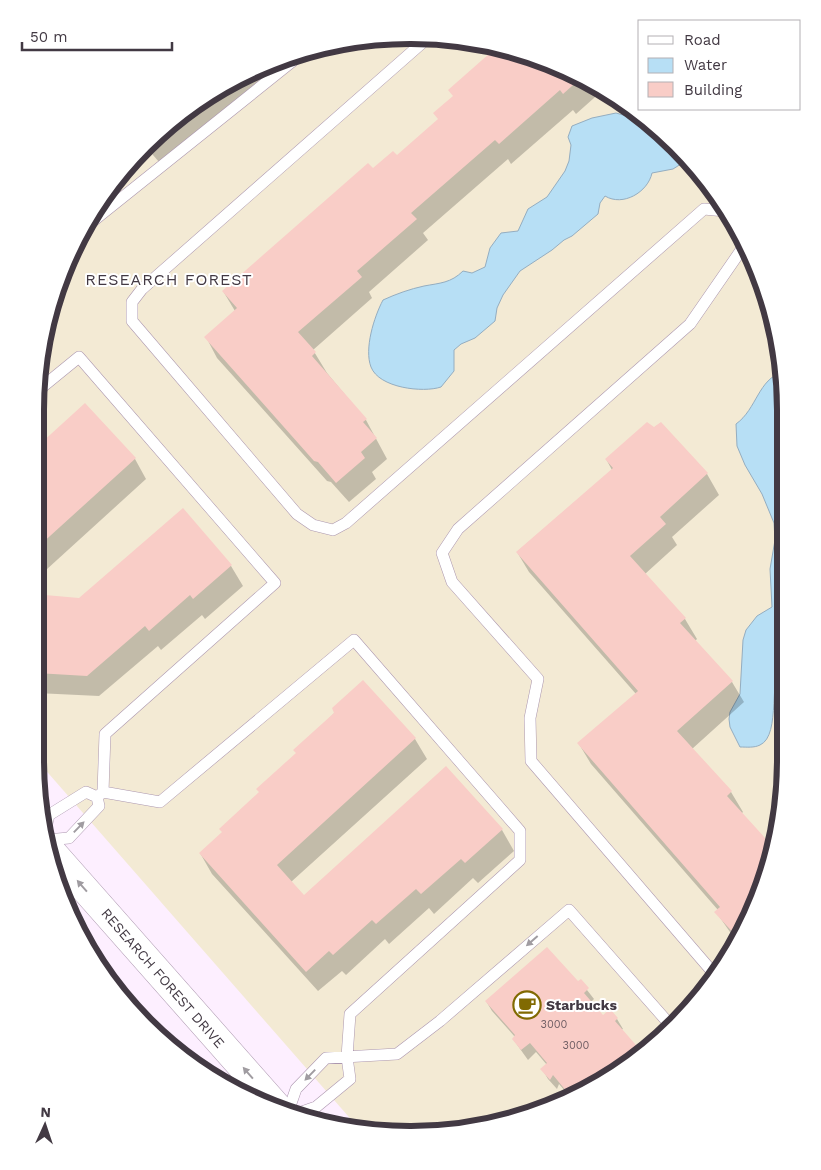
<svg xmlns="http://www.w3.org/2000/svg" width="821" height="1170" font-family="'Work Sans',sans-serif">
  <style>
    .commercial { fill: #f3ead4 }
    .water { fill: #b7dff5; stroke: #94adc0 }
    .shadow { fill: #0003 }
    .building { fill: #f9cdc7 }
    .lines { fill: none; stroke-linecap: round; stroke-linejoin: round }
    .service-casing { stroke: #ac97af; stroke-width: 12 }
    .secondary-casing { stroke: #ac97af; stroke-width: 29 }
    .service { stroke: #fff; stroke-width: 11 }
    .secondary { stroke: #fff; stroke-width: 28 }
    .oneway { fill: #a09ca1 }
    .labels { text-anchor: middle; stroke-width: 4; stroke-linejoin: round; paint-order: stroke }
    .number-label { font-size: 11px; fill: #705e64 }
    .street-label { font-size: 14px; fill: #423943; stroke: #fff }
    .poi-label { font-size: 14px; font-weight: bold; fill: #423943; stroke: #fff; text-anchor: start }
    .quarter-label { font-size: 16px; letter-spacing: 1px; fill: #423943; stroke: #fff }
    .rim { fill: none; stroke: #423943; stroke-width: 6 }
  </style>
  <rect width="100%" height="100%" fill="#fdefff"/>
  <!-- commercial -->
  <path class="commercial" d="M435,36l72,12 69,26 63,38 54,51 54,82 36,116 2,423 -12,72 -26,69 -38,63 -51,54 -82,54 -93,32 -121,4 -327,-374 7,-421 43,-114 78,-95 60,-43 67,-30 71,-17z"/>
  <!-- water -->
  <path class="water" d="M616,113l14,4 7,7 11,-3 41,38 -16,10 -21,4c-4,19 -29,34 -47,23l-5,7 -2,11 -26,22 -8,4 -12,10 -32,21 -17,24 -6,13 -2,13 -20,17 -14,6 -7,6v21l-13,16c-18,6 -62,1 -70,-20 -7,-18 3,-50 12,-67 13,-6 27,-11 41,-14 16,-3 27,-3 39,-15l9,2 13,-6 5,-19 11,-15 17,-2 10,-22 19,-12 18,-26 4,-10 2,-16 -3,-8 4,-11 20,-8z
    M783,372l1,281c-17,22 -2,82 -24,92 -6,3 -13,2 -20,2l-10,-20 -1,-8 1,-7 10,-18 3,-54 3,-10 11,-14 15,-9 -2,-38 5,-29 -1,-17 -12,-29 -17,-29 -8,-19 -1,-22c21,-15 22,-45 47,-52z"/>
  <!-- shadow -->
  <path class="shadow" d="M500,46l76,28 27,16 -27,24 -3,-4 -62,54 -3,-5 -85,74 5,7 -59,52 3,6 -59,52 14,23 39,47 21,39 -15,13 4,7 -27,23 -18,-20 -4,-1 -110,-123 -11,-21 29,-26 -12,-20 150,-121 24,-13 42,-37 -4,-7 18,-16z
    M303,52l-138,117 -18,-21 16,-20 60,-43 67,-30z
    M661,423l46,51 12,21 -47,42 5,8 -32,29 40,45 12,20 -2,2 37,41 12,20 -52,47 39,43 12,20 -2,2 33,36 -27,75 -10,17 -21,-30 2,-2 -127,-146 -12,-20 57,-50 -107,-122 -12,-20 95,-82 -6,-11z
    M40,446l95,13 11,20 -100,91 -2,27 36,2 103,-89 48,56 12,20 -38,33 -3,-4 -41,35 -3,-4 -59,50 -63,-3z
    M363,682l52,57 12,20 -136,123 13,14 142,-128 56,62 12,21 -36,32 -5,-5 -39,36 -5,-6 -40,36 -4,-5 -39,36 -4,-4 -24,20 -106,-117 -12,-21 23,-20z
    M580,981l14,18 -3,3 12,14 14,3 6,10 -2,1 20,23 -70,45 -12,-14 -2,5 -9,-10 -6,-10 5,-4 -11,-13 -8,8 -15,-21 2,-2 -23,-26 -6,-10 92,-18z"/>
  <!-- building -->
  <path class="building" d="M498,46l9,2 75,29 -19,17 -3,-4 -61,54 -4,-4 -84,73 6,6 -60,52 5,6 -64,55 18,20 -4,4 55,63 -4,3 14,16 -16,14 4,6 -29,25 -18,-21 -4,-1 -110,-124 33,-29 -15,-17 146,-128 5,5 20,-17 4,4 41,-36 -5,-6 20,-17 -5,-6z
    M239,78l-20,18 -3,-3 -63,56 -4,-4 14,-17 60,-43z
    M85,403l51,55 -97,88 1,-102z
    M647,422l7,5 7,-5 47,51 -48,44 6,7 -36,32 56,62 -6,5 53,58 -56,50 55,60 -5,5 48,53 -28,76 -8,14 -25,-27 6,-5 -143,-164 61,-52 -122,-139 97,-84 -8,-9z
    M183,508l49,57 -39,34 -3,-4 -41,36 -4,-5 -58,50 -51,-3 2,-86 7,8 34,3z
    M363,680l53,58 -139,127 27,30 142,-129 57,63 -38,34 -4,-4 -40,35 -5,-5 -40,35 -4,-4 -39,35 -4,-4 -23,21 -107,-119 23,-21 -3,-3 40,-37 -3,-3 40,-36 -3,-3 41,-37 -2,-5z
    M547,947l31,34 3,-2 8,9 -5,5 19,22 7,-6 8,9 -3,3 27,31 -70,46 -19,-23 -3,5 -10,-11 7,-6 -17,-20 -9,7 -9,-11 3,-4 -30,-34z"/>
  <g class="lines">
    <!-- service casing -->
    <g class="service-casing">
      <path id="service" d="M430,36l-288,253 -10,13v19l165,193 16,11 20,5 13,-7 358,-314 21,2
        M83,229l221,-177
        M41,388l38,-31 196,226 -170,151 -2,58 -6,5
        M103,792l57,10 194,-162 166,191v29l-170,154 -3,43 3,22 -34,28 -20,7
        M45,832l4,-17 37,-23 11,5
        M46,840l23,-2 30,-32 -2,-9
        M716,976l-185,-215 -1,-43 8,-39 -86,-97 -10,-29 16,-24 232,-205 56,-81
        M288,1112l8,-23 30,-31 71,-4 43,-33 129,-111 103,117"/>
    </g>
    <!-- secondary casing -->
    <g class="secondary-casing">
      <path id="secondary" d="M46,845l234,265"/>
    </g>
    <!-- service -->
    <use href="#service" class="service"/>
    <!-- secondary -->
    <use href="#secondary" class="secondary"/>
  </g>
  <!-- one-way arrows -->
  <defs><path id="oneway-solid" d="M-6-.8H1V-3.2L6.5 0L1 3.2V.8H-6Z" transform="scale(1.25)"/></defs>
  <g class="oneway">
    <use href="#oneway-solid" transform="translate(79 827) rotate(-46)"/>
    <use href="#oneway-solid" transform="translate(82 886) rotate(-131)"/>
    <use href="#oneway-solid" transform="translate(532 941) rotate(139)"/>
    <use href="#oneway-solid" transform="translate(248 1073) rotate(-131)"/>
    <use href="#oneway-solid" transform="translate(310 1075) rotate(134)"/>
  </g>
  <!-- icons -->
  <defs>
    <g id="cafe-ring" transform="scale(1.4375)"><circle r="9.5" fill="#fff" stroke="#816a02" stroke-width="1.5"/><path d="M-5.5-4.5H6V0H3Q3 3.5 0 3.5H-2.5Q-5.5 3.5-5.5 0ZM3-3.2v2h1.7v-2ZM-6 4.5H4V6H-6Z" fill="#816a02"/></g>
  </defs>
  <g fill-rule="evenodd">
    <use href="#cafe-ring" x="527" y="1005"/>
  </g>
  <g class="labels">
    <!-- number labels -->
    <g class="number-label">
      <text x="554" y="1028">3000</text>
      <text x="576" y="1049">3000</text>
    </g>
    <!-- street labels -->
    <g class="street-label">
      <text transform="translate(163 978) rotate(49)" y="5">RESEARCH FOREST DRIVE</text>
    </g>
    <!-- poi labels -->
    <g class="poi-label">
      <text x="546" y="1010">Starbucks</text>
    </g>
    <!-- quarter labels -->
    <g class="quarter-label">
      <text x="169" y="285">RESEARCH FOREST</text>
    </g>
  </g>
  <!-- crop -->
  <path d="M0 0H821V1170H0ZM410 44H411A366 366 0 0 1 777 410V760A366 366 0 0 1 411 1126H410A366 366 0 0 1 44 760V410A366 366 0 0 1 410 44Z" fill="#fff" fill-rule="evenodd"/>
  <path class="rim" d="M410 44H411A366 366 0 0 1 777 410V760A366 366 0 0 1 411 1126H410A366 366 0 0 1 44 760V410A366 366 0 0 1 410 44Z"/>
  <!-- legend -->
  <rect x="638" y="20" width="162" height="90" fill="#ffffff" stroke="#b3b0b4"/>
  <rect x="648" y="36" width="25" height="8" fill="#ffffff" stroke="#b3b0b4"/>
  <text x="684" y="45" font-size="15" fill="#423943">Road</text>
  <rect x="648" y="58" width="25" height="15" fill="#b7dff5" stroke="#b3b0b4"/>
  <text x="684" y="70" font-size="15" fill="#423943">Water</text>
  <rect x="648" y="82" width="25" height="15" fill="#f9cdc7" stroke="#b3b0b4"/>
  <text x="684" y="95" font-size="15" fill="#423943">Building</text>
  <!-- north arrow -->
  <g transform="translate(45 1125) rotate(3)" stroke="#ffffff" stroke-width="4" paint-order="stroke">
  <path d="M0-4L9 19L0 12L-9 19Z" fill="#423943"/>
  <text y="-8" font-size="14" font-weight="bold" text-anchor="middle" fill="#423943">N</text>
  </g>
  <!-- scale -->
  <path d="M22 42v8h150v-8" fill="none" stroke="#423943" stroke-width="2.5"/>
  <text x="30" y="42" font-size="15" fill="#423943" stroke="#ffffff" stroke-width="4" paint-order="stroke">50 m</text>
</svg>
